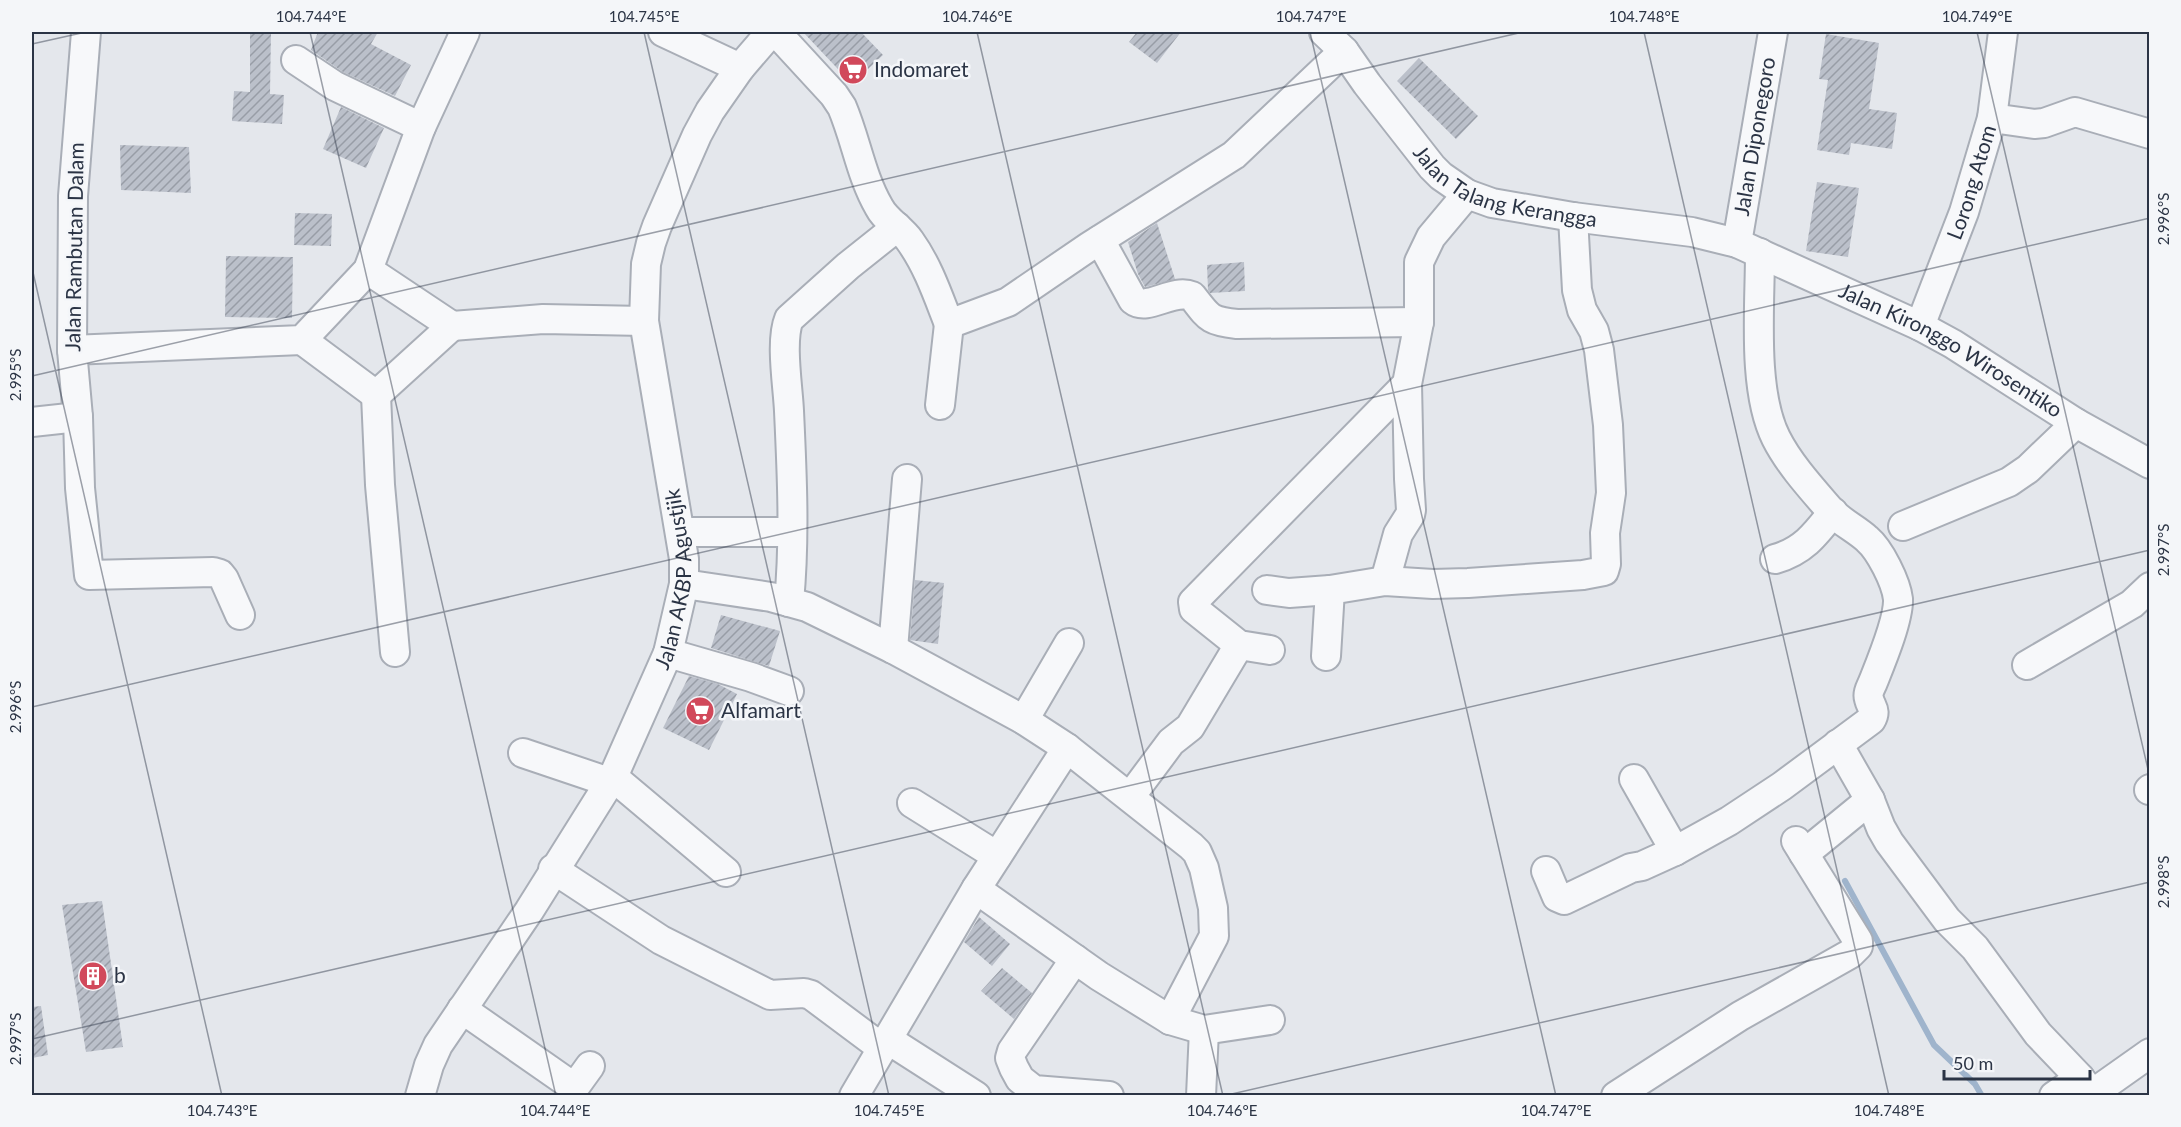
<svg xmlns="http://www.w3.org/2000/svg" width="2181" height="1127" font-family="Lato,sans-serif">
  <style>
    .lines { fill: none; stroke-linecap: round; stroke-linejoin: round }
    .stream { stroke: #9fb4cc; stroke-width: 6 }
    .building { fill: url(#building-hatch) }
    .minor-casing { stroke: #a9aeb7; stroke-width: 32 }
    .minor { stroke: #f7f8fa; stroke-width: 28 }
    .ticks { fill: none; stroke: #2b3445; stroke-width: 1.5; stroke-opacity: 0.45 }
    .labels { text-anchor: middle; stroke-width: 5; stroke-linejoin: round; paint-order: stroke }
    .poi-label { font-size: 21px; fill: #2b3445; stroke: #f4f6f9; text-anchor: start }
    .street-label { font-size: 21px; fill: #2b3445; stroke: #f4f6f9 }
    .neatline { fill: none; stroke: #2b3445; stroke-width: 2 }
    .ticks-label { font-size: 15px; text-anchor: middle; fill: #2b3445 }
  </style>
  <defs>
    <pattern id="building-hatch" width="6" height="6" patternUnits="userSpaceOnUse" patternTransform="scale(1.5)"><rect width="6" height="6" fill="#bbc0ca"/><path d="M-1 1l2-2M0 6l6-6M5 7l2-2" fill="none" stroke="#989da6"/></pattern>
  </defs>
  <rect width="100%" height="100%" fill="#e4e7ec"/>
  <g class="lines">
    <!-- stream -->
    <path class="stream" d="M1845,881l89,164 41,39 7,12"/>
  </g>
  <!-- building -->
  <path class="building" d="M250,32h21l-1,62 14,1 -2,29 -50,-3 2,-30 16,1z
    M318,32h60l-7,12 40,21 -16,31 -52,-24 -32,-22z
    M803,32h58l22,23 -31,29z
    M1137,32h44l-24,31 -28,-21z
    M1826,34l53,9 -10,66 28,4 -5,36 -41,-6 -2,12 -32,-5 11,-70 -9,-1z
    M1419,58l59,58 -22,23 -59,-58z
    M341,107l43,21 -18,40 -43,-19z
    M120,145l69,2 2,46 -70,-3z
    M1817,182l42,6 -11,69 -42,-6z
    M295,213l37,1 -1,32 -37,-1z
    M1157,223l18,56 -30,8 -7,-13 -10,-32z
    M226,256l67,1 -1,61 -67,-1z
    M1244,262l1,29 -35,2 -2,-3 -1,-25z
    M915,580l29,3 -6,61 -28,-4z
    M721,615l59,16 -11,35 -58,-18z
    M689,676l29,8 19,10 -28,56 -46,-22z
    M102,901l21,146 -37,5 -24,-147z
    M979,917l31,27 -18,22 -28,-24z
    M1002,968l30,25 -18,26 -33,-28z
    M41,1006l7,49 -16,3v-51z"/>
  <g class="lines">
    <!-- minor casing -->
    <g class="minor-casing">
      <g id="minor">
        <path d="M86,32l-13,164 -1,154 6,67 2,71 9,87 124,-3 7,2 4,5 16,36"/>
        <path d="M663,32l77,36"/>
        <path d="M776,32l58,63 8,12c14,33 19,69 37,100 7,14 22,21 31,34 18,25 28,55 39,83"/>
        <path id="s1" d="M1324,32l20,19 23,33 65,83 9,9 26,18 25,9 81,14 119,15 45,11 183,83 33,18 123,79 74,41"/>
        <path d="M296,60l39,26 86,41"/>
        <path d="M1992,118l42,6 10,-1 31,-11 75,22"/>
        <path d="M1100,240l33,60c15,12 39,-12 59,-4 17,22 17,25 45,28l182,-2"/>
        <path id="s2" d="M1737,243l36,-211"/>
        <path d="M452,326l91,-7 101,2"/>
        <path id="s3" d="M1920,326l44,-114 28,-94 11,-86"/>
        <path d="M302,340l74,55 76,-69 -84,-56"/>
        <path d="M72,350l230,-10 66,-70 53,-143 44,-95"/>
        <path d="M376,395l4,90 15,167"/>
        <path d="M940,405l9,-81 59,-22 82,-56 144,-91 110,-104"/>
        <path d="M32,422l46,-5"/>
        <path d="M1903,526l106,-44 19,-13 48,-46"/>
        <path d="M681,532h110"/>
        <path d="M1775,559c28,-8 40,-24 58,-47"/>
        <path d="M1385,581l13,-47 12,-19 1,-5 -2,-31 -2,-95"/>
        <path d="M684,584l87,13 36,10 86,42 131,71 43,28 124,98 6,6 7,16 9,40 1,28 -44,84"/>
        <path d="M1267,590l22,3 41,-3"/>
        <path d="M789,602c6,-63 3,-128 0,-191 -1,-24 -9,-70 0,-92l59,-53 49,-39"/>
        <path d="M893,649l14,-170"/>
        <path d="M1270,650l-31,-5 -45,-36 -1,-7 214,-218 12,-62v-60l12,-25 36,-43"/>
        <path d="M668,653l83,24 38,14"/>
        <path d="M1326,656l4,-66 55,-9 48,3 35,-1 115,-8 21,-4 2,-7 -1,-31 6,-40 -3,-68 -9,-75 -5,-19 -12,-21 -5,-20 -4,-73"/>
        <path d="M2027,665l105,-61 18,-17"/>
        <path d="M1024,720l45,-77"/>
        <path d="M1838,744l32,56 11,28 8,14 58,78 28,28 63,86 42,44 13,18"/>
        <path d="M523,753l86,29"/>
        <path d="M613,777l113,95"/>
        <path d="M1634,779l41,72"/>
        <path d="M2149,790l1,-1"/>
        <path d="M1130,797l41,-55 19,-15 49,-82"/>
        <path d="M912,803l85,53"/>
        <path d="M1804,854l66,-54"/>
        <path d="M553,869l108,71 109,55 34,-2 7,2 71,53"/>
        <path d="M1546,871l11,26 7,3 67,-32 11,-2 33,-15 54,-30 53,-35 89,-66c6,-10 0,-12 -2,-21 -2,-6 2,-12 4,-17 8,-20 26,-63 25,-83 -2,-17 -18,-49 -31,-60 -11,-10 -26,-17 -36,-28 -19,-22 -42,-47 -55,-73 -24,-48 -16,-131 -16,-185"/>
        <path d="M976,889l123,87 71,44 34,10 66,-10"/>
        <path d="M1075,959l-63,92 -2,7 4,10 6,11 14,11 75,6"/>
        <path d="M462,1009l106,74 9,1 13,-18"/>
        <path d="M887,1039l89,57"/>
        <path d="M2092,1094l58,-41"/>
        <path id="s4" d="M420,1096l9,-31 9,-20 91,-134 84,-134 55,-124 16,-69v-25l-40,-238 2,-57 5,-21 6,-17 40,-91 13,-24 30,-43 31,-36"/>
        <path d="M854,1096l122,-207 91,-141"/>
        <path d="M1201,1096l3,-66"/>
        <path d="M1616,1096l124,-80 110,-62 8,-8v-5l-62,-100"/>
        <path d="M2054,1096l26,-18"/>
      </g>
    </g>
    <!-- minor -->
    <use href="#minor" class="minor"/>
  </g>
  <!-- ticks -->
  <path class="ticks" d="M310,32l246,1064M644,32l245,1064M977,32l246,1064M1310,32l246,1064M1644,32l245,1064M1977,32l173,746M32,44l54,-12M32,268l190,828M32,376l1491,-344M32,707l2118,-489M32,1039l2118,-489M1223,1096l927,-214"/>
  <!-- icons -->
  <defs>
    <g id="supermarket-disc" transform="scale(1.5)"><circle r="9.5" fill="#d1495b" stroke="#f4f6f9"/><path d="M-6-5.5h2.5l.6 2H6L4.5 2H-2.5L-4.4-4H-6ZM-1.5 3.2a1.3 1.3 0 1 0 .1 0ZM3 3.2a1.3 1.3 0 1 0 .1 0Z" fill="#fff"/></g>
    <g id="building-disc" transform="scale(1.5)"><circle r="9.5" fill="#d1495b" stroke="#f4f6f9"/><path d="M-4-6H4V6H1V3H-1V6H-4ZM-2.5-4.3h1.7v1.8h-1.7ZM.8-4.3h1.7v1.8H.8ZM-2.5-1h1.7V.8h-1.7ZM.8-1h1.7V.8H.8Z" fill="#fff"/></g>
  </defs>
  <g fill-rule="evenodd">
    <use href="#supermarket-disc" x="853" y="70"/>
    <use href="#supermarket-disc" x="700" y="711"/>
    <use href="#building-disc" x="93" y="976"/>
  </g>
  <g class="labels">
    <!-- poi labels -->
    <g class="poi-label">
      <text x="874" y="77">Indomaret</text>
      <text x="721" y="718">Alfamart</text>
      <text x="114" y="983">b</text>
    </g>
    <!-- street labels -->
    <g class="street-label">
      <text dy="7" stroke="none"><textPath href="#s2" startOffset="108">Jalan Diponegoro</textPath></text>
      <text dy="7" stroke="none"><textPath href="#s1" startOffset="250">Jalan Talang Kerangga</textPath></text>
      <text dy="7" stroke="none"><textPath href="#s3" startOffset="153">Lorong Atom</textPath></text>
      <text transform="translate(75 247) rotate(-89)" y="7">Jalan Rambutan Dalam</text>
      <text dy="7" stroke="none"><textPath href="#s1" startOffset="732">Jalan Kironggo Wirosentiko</textPath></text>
      <text dy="7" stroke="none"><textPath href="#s4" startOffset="585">Jalan AKBP Agustjik</textPath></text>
    </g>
  </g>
  <!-- border -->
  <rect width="2181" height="1127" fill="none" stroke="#f4f6f9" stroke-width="66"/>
  <!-- scale -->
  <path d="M1944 1070v9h146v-9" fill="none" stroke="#2b3445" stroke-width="3"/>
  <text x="1953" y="1070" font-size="18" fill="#2b3445" stroke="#f4f6f9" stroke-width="4.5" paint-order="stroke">50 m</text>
  <rect x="33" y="33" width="2115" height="1061" class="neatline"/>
  <g class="ticks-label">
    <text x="311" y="22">104.744°E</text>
    <text x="644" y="22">104.745°E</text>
    <text x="977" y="22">104.746°E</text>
    <text x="1311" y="22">104.747°E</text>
    <text x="1644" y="22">104.748°E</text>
    <text x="1977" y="22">104.749°E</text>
    <text transform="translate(2164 219) rotate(-90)" y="5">2.996°S</text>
    <text transform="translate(16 375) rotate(-90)" y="5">2.995°S</text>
    <text transform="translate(2164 550) rotate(-90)" y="5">2.997°S</text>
    <text transform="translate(16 707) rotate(-90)" y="5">2.996°S</text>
    <text transform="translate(2164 882) rotate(-90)" y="5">2.998°S</text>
    <text transform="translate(16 1039) rotate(-90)" y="5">2.997°S</text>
    <text x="222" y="1116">104.743°E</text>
    <text x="555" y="1116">104.744°E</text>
    <text x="889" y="1116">104.745°E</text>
    <text x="1222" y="1116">104.746°E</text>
    <text x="1556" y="1116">104.747°E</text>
    <text x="1889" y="1116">104.748°E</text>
  </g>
</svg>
